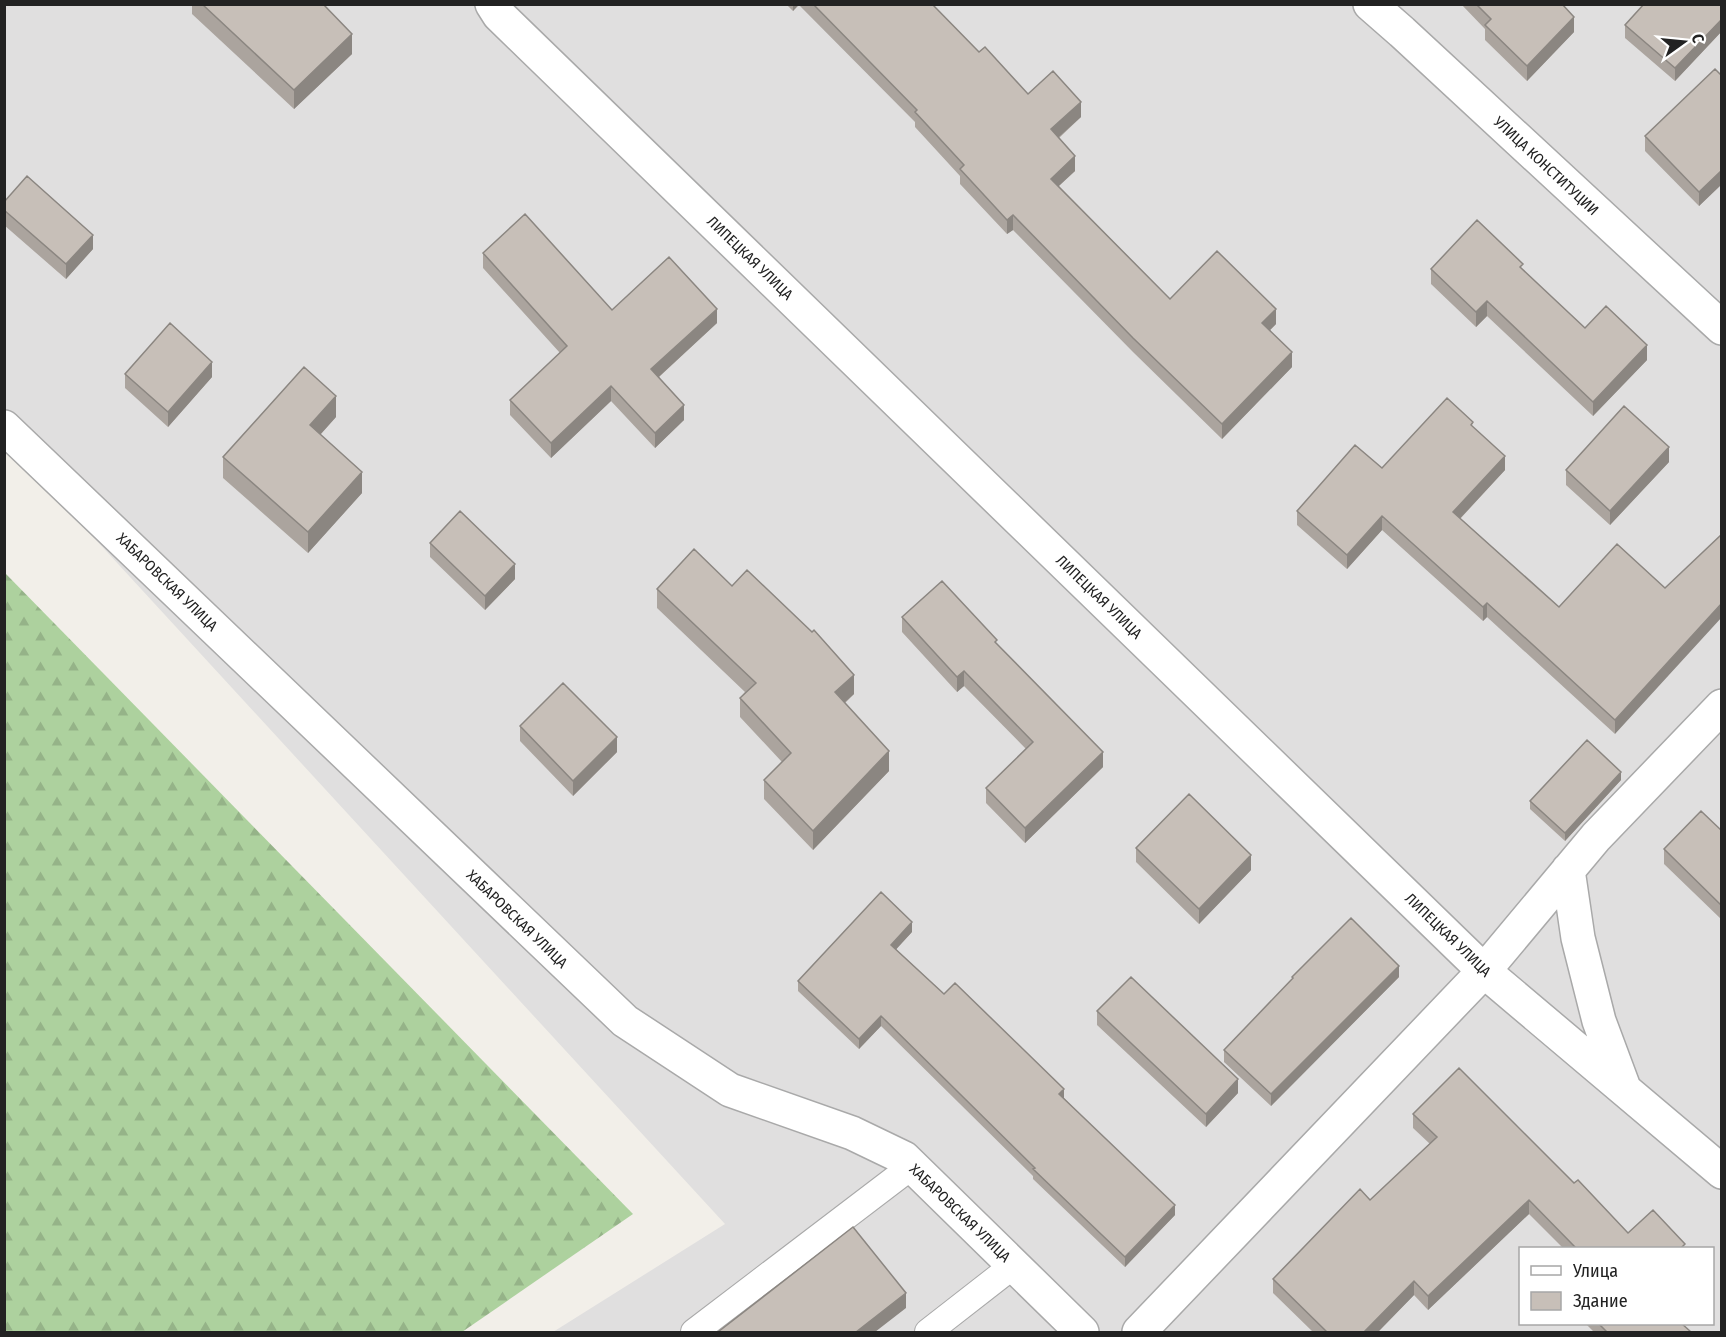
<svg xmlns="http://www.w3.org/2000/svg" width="1726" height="1337" font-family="'Fira Sans Condensed',sans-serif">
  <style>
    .residential { fill: #e0dfdf; fill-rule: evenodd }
    .forest { fill: url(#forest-firs) }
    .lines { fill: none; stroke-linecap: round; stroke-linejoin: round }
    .service-casing { stroke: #a9a9a9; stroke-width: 28 }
    .minor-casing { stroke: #a9a9a9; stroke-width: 36 }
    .service { stroke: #fff; stroke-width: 26 }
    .minor { stroke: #fff; stroke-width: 33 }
    .wall { fill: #aba49e }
    .shaded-wall { fill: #8b8681 }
    .building { fill: #c7bfb8; stroke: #8b8681; stroke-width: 1.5 }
    .labels { text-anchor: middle; stroke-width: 4.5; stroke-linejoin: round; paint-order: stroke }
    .street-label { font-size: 15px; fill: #222; stroke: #fff }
  </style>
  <defs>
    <pattern id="forest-firs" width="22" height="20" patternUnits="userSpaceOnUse" patternTransform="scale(1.5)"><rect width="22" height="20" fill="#add19e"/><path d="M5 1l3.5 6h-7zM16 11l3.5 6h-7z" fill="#95b388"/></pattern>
  </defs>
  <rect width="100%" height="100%" fill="#f2efe9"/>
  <!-- residential -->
  <path class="residential" d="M5,5h1716v1327h-1168l172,-108 -720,-783zM1520,1248h192v76h-192z"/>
  <!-- forest -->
  <path class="forest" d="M5,573l628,641 -171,118h-457z"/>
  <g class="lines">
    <!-- service casing -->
    <g class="service-casing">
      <path id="service" d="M694,1332l218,-166
        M928,1332l86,-67"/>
    </g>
    <!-- minor casing -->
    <g class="minor-casing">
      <path id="minor" d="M492,4l7,11 985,956 238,201
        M1370,4l32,28 320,296
        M4,427l621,594 105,69 122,43 52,25 178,174
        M1568,870l10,68 21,83 25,67
        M1139,1332l345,-361 112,-134 126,-131"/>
    </g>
    <!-- service -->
    <use href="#service" class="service"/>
    <!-- minor -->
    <use href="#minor" class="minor"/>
  </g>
  <!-- wall -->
  <path class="wall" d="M192,4h131l29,50 -58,55 -102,-95z
    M786,4h146l47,48 49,42 53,23 -22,21 16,33 -16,15 111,113 106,25 -6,6 22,37 -70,72 -89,-87 -120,-122 -6,4 -47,-50v-8l-45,-49v-5l-116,-117 -6,6z
    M1461,4h101l12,28 -47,49 -42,-41v-11z
    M1722,4v27l-47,50 -50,-43v-13z
    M1722,76v108l-23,22 -54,-55v-15z
    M4,202l89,47 -27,30 -62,-54z
    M483,253l129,57 105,13 -58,54 25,43 -29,28 -44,-47 -60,57 -41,-43v-15l50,-47 -77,-85z
    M1431,269l92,1 62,58 62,32 -54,56 -106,-100 -11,11 -45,-43z
    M125,374l87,3 -44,50 -43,-39z
    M336,417l-16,18 42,58 -54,60 -85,-75v-21z
    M1473,428l32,42 -45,49 99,88 58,-63 -2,190 -128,-117 -4,4 -101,-91 -35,39 -50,-44v-14l85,-43z
    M1669,462l-59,63 -44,-40v-15z
    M430,543l85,36 -30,31 -55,-53z
    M732,586l122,108 -9,9 44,68 -76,79 -49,-51v-19l18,-18 -42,-45v-19l5,-6 -88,-84v-19z
    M902,617l95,27 106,123 -78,76 -39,-40v-15l40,-39 -62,-63 -7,6 -55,-60z
    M520,726l97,26 -44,44 -53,-55z
    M1621,780l-56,61 -35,-32v-8z
    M1722,831v89l-58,-56v-15z
    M1136,848l115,22 -52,54 -63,-62z
    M912,932l-16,17 48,45 120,104 111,117 -50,52 -92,-88v-3l-152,-150 -22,23 -61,-58v-10z
    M1292,977h107l-128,129 -47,-44v-12l68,-71z
    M1097,1011l141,82 -32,34 -109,-102z
    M1413,1114l161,69 54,50 57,15h-122l-34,-34 -101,96 -14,-15 -36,37h-65l-40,-39v-14l97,-79 60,-56 -17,-16z
    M1585,1323h96l10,9h-97z"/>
  <!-- shaded-wall -->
  <path class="shaded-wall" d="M793,4h6l-6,7z
    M1574,17v15l-47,49v-15z
    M1722,19v12l-47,50v-13z
    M352,34v20l-58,55v-19z
    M1081,102v15l-30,27v-15z
    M1075,156v15l-24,22v-14z
    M1722,170v14l-23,22v-14z
    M1013,215v15l-6,4v-14z
    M93,235v14l-27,30v-15z
    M1487,301v15l-11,11v-15z
    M717,309v14l-66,61v-15z
    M1276,309v15l-14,14v-15z
    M1647,345v15l-54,56v-14z
    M1292,352v15l-70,72v-15z
    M212,362v15l-44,50v-15z
    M611,386v15l-60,57v-15z
    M336,396v21l-26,29v-21z
    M684,405v15l-29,28v-15z
    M1669,447v15l-59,63v-14z
    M1505,456v14l-52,56v-14z
    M362,472v21l-54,60v-21z
    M1382,516v14l-35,39v-14z
    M515,564v15l-30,31v-14z
    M1487,603v14l-4,4v-14z
    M1722,603v14l-107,117v-14z
    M964,671v15l-7,6v-15z
    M854,675v19l-19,17v-19z
    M617,737v15l-44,44v-15z
    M889,751v20l-76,79v-19z
    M1103,752v15l-78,76v-15z
    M1621,772v8l-56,61v-8z
    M1251,855v15l-52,54v-15z
    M912,922v10l-21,23v-10z
    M1399,966v11l-128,129v-12z
    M881,1016v10l-22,23v-10z
    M1238,1079v14l-32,34v-13z
    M1064,1089v10l-5,-5z
    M1529,1200v14l-101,96v-14z
    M1175,1205v10l-50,52v-10z
    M1414,1281v14l-36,37h-14z
    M906,1293v15l-31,24h-19z"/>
  <!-- building -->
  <path class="building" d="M202,4h121l29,30 -58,56z
    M813,4h119l47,48 6,-5 43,47 25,-23 28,31 -30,27 24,27 -24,23 119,120 47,-48 59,58 -14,14 30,29 -70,72 -89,-86 -120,-123 -6,5 -47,-51 4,-4 -49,-53 2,-2z
    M1476,4h86l12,13 -47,49 -42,-41 6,-6z
    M1644,4h78v15l-47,49 -50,-43z
    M1715,69l7,7v94l-23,22 -54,-56z
    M27,176l66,59 -27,29 -62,-54v-8z
    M525,214l87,96 57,-53 48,52 -66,60 33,36 -29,28 -44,-47 -60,57 -41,-43 57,-54 -84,-93z
    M1477,220l46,44 -3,3 65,61 21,-22 41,39 -54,57 -106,-101 -11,11 -45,-43z
    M170,323l42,39 -44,50 -43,-38z
    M304,367l32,29 -26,29 52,47 -54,60 -85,-75z
    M1447,398l26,24 -2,3 34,31 -52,56 106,95 58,-63 48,44 57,-54v69l-107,117 -128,-117 -4,4 -101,-91 -35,39 -50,-44 58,-66 27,23z
    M1624,406l45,41 -59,64 -44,-41z
    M460,511l55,53 -30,32 -55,-53z
    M694,549l38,37 15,-16 65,62 2,-2 40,45 -19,17 54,59 -76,80 -49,-51 27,-27 -51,-55 16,-15 -99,-94z
    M942,581l55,59 -2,2 108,110 -78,76 -39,-40 47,-46 -69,-71 -7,6 -55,-60z
    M563,683l54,54 -44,44 -53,-55z
    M1587,740l34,32 -56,61 -35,-32z
    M1189,794l62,61 -52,54 -63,-61z
    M1701,811l21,20v75l-58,-57z
    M881,892l31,30 -21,23 53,49 11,-11 109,106 -5,5 116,111 -50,52 -92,-88 2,-1 -154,-152 -22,23 -61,-58z
    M1351,918l48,48 -128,128 -47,-44 69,-72 -1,-1z
    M1131,977l107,102 -32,35 -109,-103z
    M1459,1068l115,115 4,-3 50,53 25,-23 32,34 -4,4h-105l-47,-48 -101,96 -14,-15 -50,51h-37l-54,-53 87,-90 10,11 67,-63 -24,-23z
    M853,1227l53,66 -50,39h-138z
    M1598,1323h83l10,9h-84z"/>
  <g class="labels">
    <!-- street labels -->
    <g class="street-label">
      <text transform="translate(1546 166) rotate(43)" y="5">УЛИЦА КОНСТИТУЦИИ</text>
      <text transform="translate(750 258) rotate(44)" y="5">ЛИПЕЦКАЯ УЛИЦА</text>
      <text transform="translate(167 582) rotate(44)" y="5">ХАБАРОВСКАЯ УЛИЦА</text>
      <text transform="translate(1099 597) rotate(44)" y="5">ЛИПЕЦКАЯ УЛИЦА</text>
      <text transform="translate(517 919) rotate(44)" y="5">ХАБАРОВСКАЯ УЛИЦА</text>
      <text transform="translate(1448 935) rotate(44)" y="5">ЛИПЕЦКАЯ УЛИЦА</text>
      <text transform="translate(960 1213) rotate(44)" y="5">ХАБАРОВСКАЯ УЛИЦА</text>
    </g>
  </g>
  <!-- border -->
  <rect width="1726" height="1337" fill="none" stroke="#222222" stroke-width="12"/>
  <!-- legend -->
  <rect x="1519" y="1247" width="195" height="78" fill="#ffffff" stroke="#a7a7a7" stroke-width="1.5"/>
  <rect x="1531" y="1266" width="30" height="9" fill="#ffffff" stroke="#a7a7a7" stroke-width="1.5"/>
  <text x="1573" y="1277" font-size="18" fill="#222222">Улица</text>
  <rect x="1531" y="1292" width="30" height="18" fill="#c7bfb8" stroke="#a7a7a7" stroke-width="1.5"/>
  <text x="1573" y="1307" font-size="18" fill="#222222">Здание</text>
  <!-- north arrow -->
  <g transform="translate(1684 42) rotate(75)" stroke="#ffffff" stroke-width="4.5" paint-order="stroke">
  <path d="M0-4.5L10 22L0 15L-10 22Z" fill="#222222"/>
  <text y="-9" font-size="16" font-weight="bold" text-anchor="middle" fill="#222222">С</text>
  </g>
</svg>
